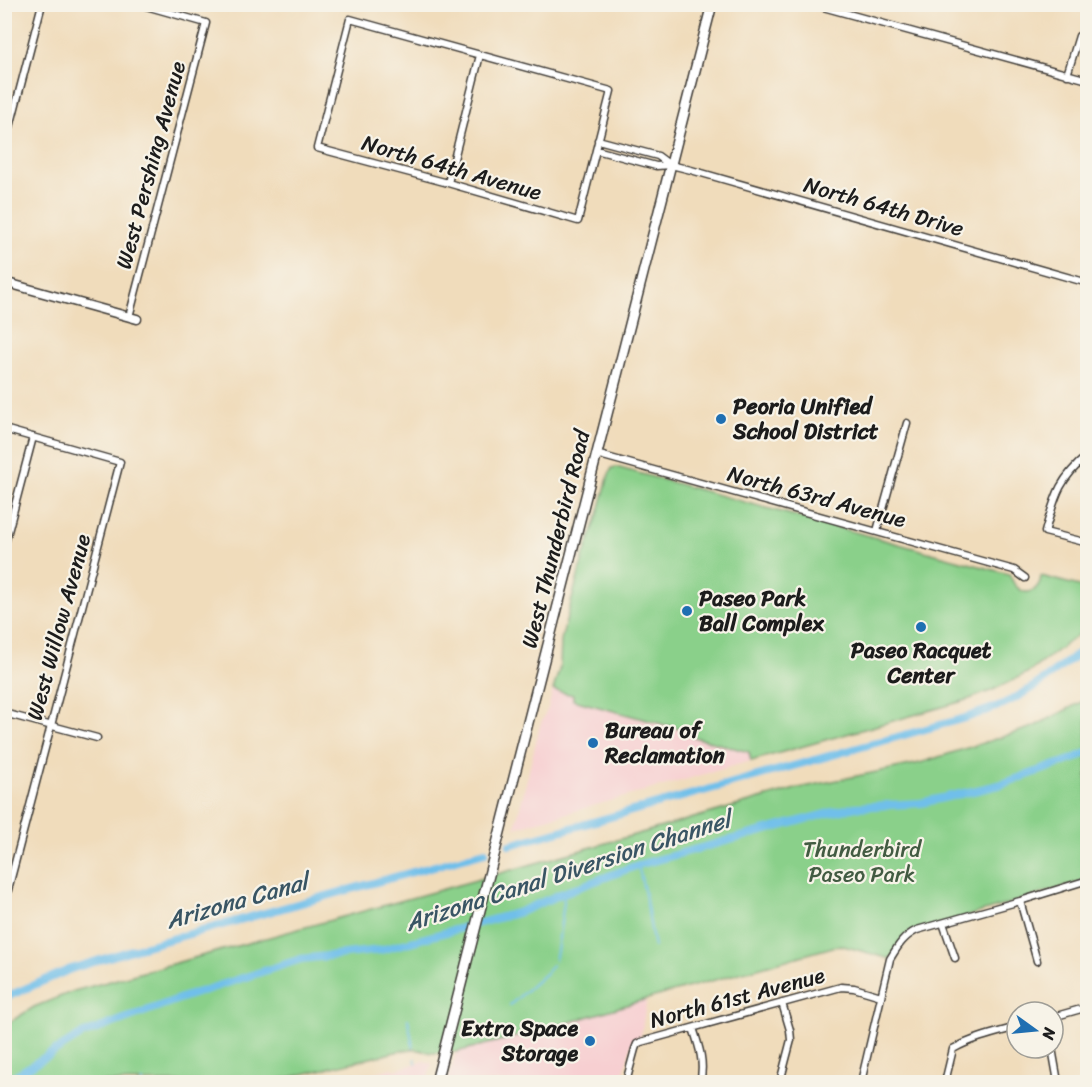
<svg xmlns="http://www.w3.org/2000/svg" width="1092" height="1087" font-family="Sriracha,sans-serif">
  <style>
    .built { fill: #f7cfd1 }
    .green { fill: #8ad08a; stroke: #537653; stroke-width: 1.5 }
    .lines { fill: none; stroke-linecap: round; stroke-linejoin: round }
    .stream { stroke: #6fbfea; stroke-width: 2 }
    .canal { stroke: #6fbfea; stroke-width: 8 }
    .minor-casing { stroke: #3c3934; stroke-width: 9 }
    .tertiary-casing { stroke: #3c3934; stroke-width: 11 }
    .secondary-casing { stroke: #3c3934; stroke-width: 12 }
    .minor { stroke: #fff; stroke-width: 6 }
    .tertiary { stroke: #fff; stroke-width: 8 }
    .secondary { stroke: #fff; stroke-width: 9 }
    .poi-dot { fill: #1f6fb2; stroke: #f7f3e8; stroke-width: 2 }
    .labels { text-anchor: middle; stroke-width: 4.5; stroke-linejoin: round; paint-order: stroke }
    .street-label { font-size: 22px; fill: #1c1c1c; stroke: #f7f3e8 }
    .poi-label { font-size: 22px; font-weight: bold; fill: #1c1c1c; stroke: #f7f3e8; text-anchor: start }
    .park-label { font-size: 22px; fill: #425b42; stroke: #f7f3e8 }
    .water-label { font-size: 24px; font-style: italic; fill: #395564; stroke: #f7f3e8 }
  </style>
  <rect width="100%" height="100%" fill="#f7f3e8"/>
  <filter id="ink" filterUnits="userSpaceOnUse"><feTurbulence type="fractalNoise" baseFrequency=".0167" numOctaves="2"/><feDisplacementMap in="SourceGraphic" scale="12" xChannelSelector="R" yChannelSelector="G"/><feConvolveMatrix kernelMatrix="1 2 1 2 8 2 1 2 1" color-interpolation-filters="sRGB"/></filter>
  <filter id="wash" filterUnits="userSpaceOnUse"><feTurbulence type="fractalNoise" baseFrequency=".008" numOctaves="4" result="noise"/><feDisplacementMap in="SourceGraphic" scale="24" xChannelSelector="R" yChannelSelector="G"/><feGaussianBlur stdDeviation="1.35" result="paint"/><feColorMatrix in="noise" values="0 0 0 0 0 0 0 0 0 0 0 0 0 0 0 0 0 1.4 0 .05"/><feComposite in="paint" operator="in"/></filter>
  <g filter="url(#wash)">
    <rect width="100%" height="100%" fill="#f0dcbb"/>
    <!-- built -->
    <path class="built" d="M553,690l21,5 -1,5 118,33v3l58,16 2,9 -236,67 25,-103 8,-17z
      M647,999l-6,37 -7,3 -2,4 -11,39h-173l8,-30 94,-24z
      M424,1061l8,2 -5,19h-83l48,-14 3,2z"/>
    <!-- green -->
    <path class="green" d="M616,467l389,106 4,1c3,5 4,10 8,13 11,11 23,2 24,-11l46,12v40l-58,44 -36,18 -26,10 -216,61 -2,-9 -59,-16 1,-4 -118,-32v-5l-20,-5 7,-23 1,-27 22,-82 15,-43 11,-41 3,-6z
      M1087,699v181l-179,54 -18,25 -50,-14 -193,54 -97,29 -94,24 -24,1 -17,-4 -11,1 -134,32h-265v-57l29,-18 40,-16 406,-112 319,-91 121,-25 113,-36z"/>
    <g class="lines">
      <!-- stream -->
      <path class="stream" d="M638,865l7,29 9,53
        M555,960l2,-9 7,-49 -1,-9
        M510,1005l36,-32 6,-8
        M408,1019l5,28
        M415,1059l1,4
        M142,1080v2"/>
      <!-- canal -->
      <path class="canal" d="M510,845l455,-127c11,-4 24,-8 36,-13 32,-14 59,-38 87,-59
        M4,998l67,-29 64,-20 350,-97
        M5,1082l76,-47 103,-38 117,-38 80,-9 139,-38 43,-19 75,-28 191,-52 27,-6 65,-4 78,-18 77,-27 12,-6"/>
    </g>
  </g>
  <g filter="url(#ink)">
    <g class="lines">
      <!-- minor casing -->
      <g class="minor-casing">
        <path id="minor" d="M812,4l276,76
          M350,19l261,72 -33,130 -130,-38 -131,-35z
          M1067,75l12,-39
          M598,140l60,16 12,9
          M4,150l38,-146
          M596,150l60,16 15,-1 20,5 397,113
          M448,183l32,-128
          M129,317l77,-294 -67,-19
          M4,429l116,33 -116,443
          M596,454l418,116 11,8
          M1088,455c-30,25 -33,42 -43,77l43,11
          M877,531l30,-108
          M4,547l29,-110
          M4,713l93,25
          M1020,901l17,60
          M943,923l12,35
          M1053,1017l35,-10
          M693,1028c6,18 12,35 7,54
          M1052,1048l6,34
          M626,1082l9,-33 2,-5 4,-2 200,-55 13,1 27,8
          M780,1082l11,-42 -1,-10 -8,-27
          M861,1082l29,-123c8,-13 13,-22 27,-29l103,-29 68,-21
          M945,1082l8,-33c20,-11 42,-16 64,-22"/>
      </g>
      <!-- tertiary casing -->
      <g class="tertiary-casing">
        <path id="tertiary" d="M4,282l133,37"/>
      </g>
      <!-- secondary casing -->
      <g class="secondary-casing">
        <path id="secondary" d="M436,1082l276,-1078"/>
      </g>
      <!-- minor -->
      <use href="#minor" class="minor"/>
      <!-- tertiary -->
      <use href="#tertiary" class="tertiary"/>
      <!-- secondary -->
      <use href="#secondary" class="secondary"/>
    </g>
  </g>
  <!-- markers -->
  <g class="poi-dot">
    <circle cx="721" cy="419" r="6"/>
    <circle cx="687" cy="611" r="6"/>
    <circle cx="921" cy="627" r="6"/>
    <circle cx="593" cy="743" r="6"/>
    <circle cx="590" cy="1041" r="6"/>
  </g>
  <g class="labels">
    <!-- street labels -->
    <g class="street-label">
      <text transform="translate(150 165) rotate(-75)" y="8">West Pershing Avenue</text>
      <text transform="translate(452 167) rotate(16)" y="8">North 64th Avenue</text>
      <text transform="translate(884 206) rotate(16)" y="8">North 64th Drive</text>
      <text transform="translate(817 496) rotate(15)" y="8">North 63rd Avenue</text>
      <text transform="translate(555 539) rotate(-76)" y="8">West Thunderbird Road</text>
      <text transform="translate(58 627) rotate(-75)" y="8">West Willow Avenue</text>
      <text transform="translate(737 997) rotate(-15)" y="8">North 61st Avenue</text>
    </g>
    <!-- poi labels -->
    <g class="poi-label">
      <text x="733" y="414">Peoria Unified<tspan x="733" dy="25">School District</tspan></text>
      <text x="699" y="606">Paseo Park<tspan x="699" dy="25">Ball Complex</tspan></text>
      <text x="921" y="658" text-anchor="middle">Paseo Racquet<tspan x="921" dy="25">Center</tspan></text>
      <text x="605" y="738">Bureau of<tspan x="605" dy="25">Reclamation</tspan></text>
      <text x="578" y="1036" text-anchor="end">Extra Space<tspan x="578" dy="25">Storage</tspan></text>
    </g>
    <!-- park labels -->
    <g class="park-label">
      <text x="862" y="857">Thunderbird<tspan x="862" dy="25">Paseo Park</tspan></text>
    </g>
    <!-- water labels -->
    <g class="water-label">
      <text transform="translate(568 871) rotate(-18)" y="8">Arizona Canal Diversion Channel</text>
      <text transform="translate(237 901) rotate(-16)" y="8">Arizona Canal</text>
    </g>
  </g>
  <!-- margin -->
  <rect width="1092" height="1087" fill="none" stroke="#f7f3e8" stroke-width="24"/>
  <!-- north arrow -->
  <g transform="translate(1035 1030) rotate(105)"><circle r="28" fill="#f7f3e8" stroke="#9f9d96" stroke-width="1.5"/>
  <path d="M0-4.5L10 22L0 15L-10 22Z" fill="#1f6fb2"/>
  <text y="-9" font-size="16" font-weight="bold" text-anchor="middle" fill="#1c1c1c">N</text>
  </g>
</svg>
